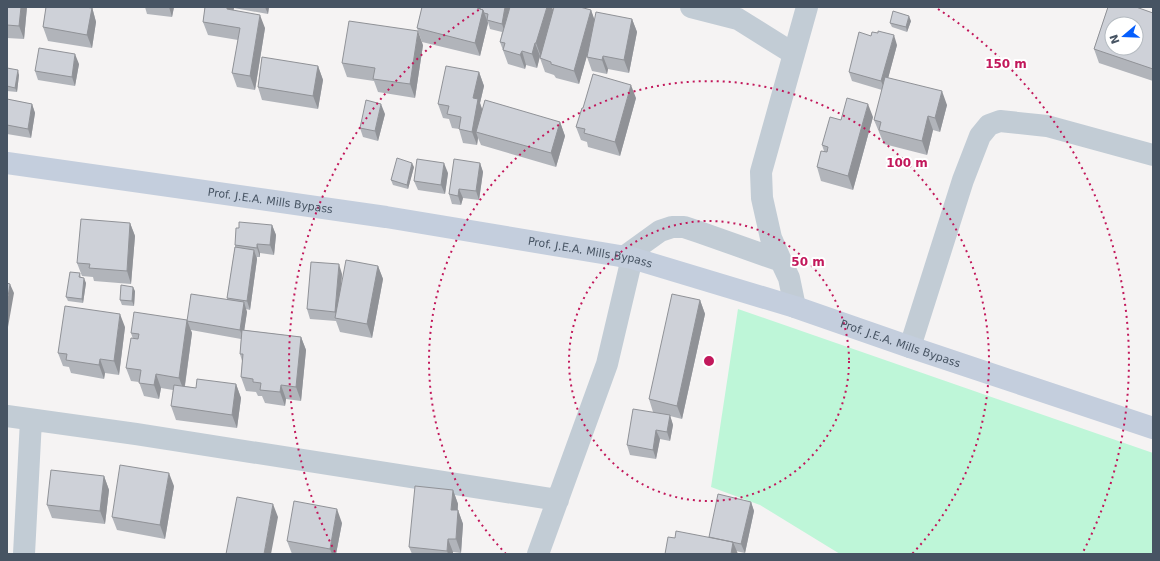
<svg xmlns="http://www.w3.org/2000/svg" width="1160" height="561" font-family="'DejaVu Sans',sans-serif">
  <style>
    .green { fill: #bef6d8 }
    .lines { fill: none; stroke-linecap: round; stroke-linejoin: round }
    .street { stroke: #c2ccd5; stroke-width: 22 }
    .secondary { stroke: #c4cedd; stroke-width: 22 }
    .wall { fill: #b1b4ba }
    .shaded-wall { fill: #909297 }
    .building { fill: #ced1d8; stroke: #909297; fill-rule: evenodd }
    .ring { fill: none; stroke: #c2185b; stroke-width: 2; stroke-dasharray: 2 4 }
    .labels { text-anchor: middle; stroke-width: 4; stroke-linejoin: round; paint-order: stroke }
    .street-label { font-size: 11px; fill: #475463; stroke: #fff }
    .centre { fill: #c2185b; stroke: #fff; stroke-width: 2 }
    .ring-label { font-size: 12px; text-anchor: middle; font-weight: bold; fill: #c2185b; stroke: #fff; stroke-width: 4; stroke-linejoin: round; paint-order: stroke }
  </style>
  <rect width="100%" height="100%" fill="#f5f3f3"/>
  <!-- green -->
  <path class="green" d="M738,309l415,144v101h-313l-80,-49 -49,-18z"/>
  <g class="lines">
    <!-- street -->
    <path class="street" d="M691,7l47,12 56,35
      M624,257l36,-26 12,-4h12l15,5 82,29
      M795,307l-6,-29 -8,-17 -10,-23 -9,-40 -1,-26 46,-165
      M910,347l53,-167 17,-44 9,-11 11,-4 47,5 106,29
      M7,416l129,18 422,66
      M24,554l7,-134
      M538,554l69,-190 25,-106"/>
    <!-- secondary -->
    <path class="secondary" id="s1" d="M7,163l379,54 246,41 163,49 115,40 243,81"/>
  </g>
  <!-- wall -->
  <path class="wall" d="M7,7h20l-3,32 -17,-1z
    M46,7h46l4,15 -4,26 -44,-7 -5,-14z
    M145,7h29l-2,10 -25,-3z
    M205,7h64l-1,7 -34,-6 -1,2 32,18 -10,62 -18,-3 -5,-14 6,-33 -30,-5 -5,-13z
    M422,7l132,3h37l3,9h38l5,13 -8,41 -21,-4 -1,5 -15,-3 -5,-14 1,-6 -9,33 -23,-6 -2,-3 -9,-3 -5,-14v-2l-3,12 -11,-3 -1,4 -17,-5 -8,-22 2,-10 -12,-3 -2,-7v1l-8,33 -58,-14 -5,-14z
    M1108,7h30v1l15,5v68l-54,-18 -5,-14z
    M911,21l-4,11 -15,-5 -2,-4z
    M423,45l-8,53 -37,-6 -4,-11 -27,-4 -5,-14z
    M897,45l-9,33 59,27 -7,27 -7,-2 -6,25 -43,-11 -10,-24 8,-30 -30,-9 -3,-9z
    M79,64l-4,22 -37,-6 -3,-9z
    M318,66l5,14 -5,29 -56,-9 -4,-13z
    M7,68l12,7 -2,17 -10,-1z
    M479,72l5,14 -4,17 2,6 78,13 5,14 -9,31 -75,-22 -3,-7 -1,7 -14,-2 -4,-14 -7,-1 -3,-9 -6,-1 -5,-14z
    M636,98l-16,58 -32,-9 -1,-5 -6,-2 -5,-13 7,-19z
    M7,99l25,5 3,9 -4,25 -24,-4z
    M385,114l-7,27 -15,-4 -3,-9z
    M873,117l-20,73 -32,-9 -4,-14 7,-16 -2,-6 19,-25z
    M480,163l3,9 -4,28 -16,-2 -2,7 -9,-1 -3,-10z
    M414,167l-6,22 -15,-4 -2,-5z
    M448,173l-3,21 -27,-4 -4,-9z
    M130,223l5,13 -4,48 -37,-3 -1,-4 -11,-1 -5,-13z
    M272,225l4,10 -2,20 -14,-2v4h-3v2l-7,51 -4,-1 1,3 -3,18 57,7 5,13 -5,51 -15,-2 -1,7 -20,-3 -3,-7h-4l-2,-4 -10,-1 -5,-14 1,-16 -2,-7 1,-15 -50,-9 -4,-9 41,-21 -1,-2 8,-51v-2l4,-17z
    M378,266l5,13 -11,59 -32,-6 -4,-11 -26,-2 -3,-10 35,-35 -1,13z
    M80,273l1,5 5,5 -3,20 -15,-2 -2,-4z
    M135,291l-1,15 -12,-1 -2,-5z
    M700,300l5,14 -23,105 -12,-3 3,9 -3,16 -10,-2 -4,20 -26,-4 -3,-10 26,-33 -4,-13z
    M187,320l5,13 -7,53 11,2 40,-4 5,14 -4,30 -61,-8 -5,-14 2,-16 -12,-2 -2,11 -15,-3 -5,-14 -8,-1 -5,-13 7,-29 -2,-6z
    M125,327l-6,48 -14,-2 -1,6 -33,-6 -2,-6 -6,-1 -5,-13z
    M104,476l5,14 -4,34 -53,-6 -5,-13z
    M174,486l-9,53 -48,-9 -5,-13z
    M453,490l5,14v6l5,14 -2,29 -8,-1v2h-41l-3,-7z
    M751,502l3,9 -9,42 -70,-15 34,-1z
    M342,523l-6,31h-44l-5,-13z"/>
  <!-- shaded-wall -->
  <path class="shaded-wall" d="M21,7h6l-3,32 -5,-13z
    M85,7h7l4,15 -4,26 -5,-13z
    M169,7h5l-2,10z
    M227,7h7v1l-3,15 -4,-14z
    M265,7h4l-1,7z
    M477,7h5l6,16 -8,33 -5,-13z
    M505,7h6l-6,26 -3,-9z
    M547,7h5l2,5 -13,45 -5,-14z
    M591,10l5,14 -17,60 -5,-13z
    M260,15l5,13 -10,62 -5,-14z
    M909,16l2,5 -4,11 -1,-5z
    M632,19l5,13 -8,41 -5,-13z
    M418,31l5,14 -8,53 -5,-14z
    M894,35l3,10 -12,45 -4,-9z
    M535,43l5,13 -3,12 -5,-14z
    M522,51l4,14 -1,4 -5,-14z
    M75,54l4,10 -4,22 -3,-9z
    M603,56l5,13 -1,5 -5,-14z
    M318,66l5,14 -5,29 -5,-13z
    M18,70l1,5 -2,17 -2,-4z
    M479,72l5,14 -4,17 3,9 -7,20 2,6 -1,7 -5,-13 1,-34z
    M631,85l5,13 -16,58 -5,-14z
    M942,91l5,14 -7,27 -5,-14z
    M32,104l3,9 -4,25 -3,-9z
    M381,104l4,10 -7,27 -3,-10z
    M868,104l5,13 -20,73 -5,-14z
    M928,116l5,14 -6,25 -5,-14z
    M560,122l5,14 -9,31 -5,-14z
    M412,163l2,4 -6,22 -1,-4z
    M444,163l4,10 -3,21 -4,-9z
    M480,163l3,9 -4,28 -3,-9z
    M459,189l4,9 -2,7 -3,-9z
    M130,223l5,13 -4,48 -4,-13z
    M272,225l4,10 -2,20 -4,-10z
    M257,244l3,9v4l-3,-9z
    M254,250l3,9 -7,51 -3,-9z
    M339,264l3,10 -4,45h-1l-2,-7z
    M378,266l5,13 -11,59 -5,-14z
    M84,278l2,5 -3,20 -1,-4z
    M10,284l4,9 -6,34 -1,-2v-22z
    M133,287l2,4 -1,15 -2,-5z
    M700,300l5,14 -23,105 -5,-13z
    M244,302l3,10 -4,27 -3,-9z
    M120,314l5,13 -6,48 -5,-14z
    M187,320l5,13 -8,58 -5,-13z
    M301,337l5,13 -5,51 -5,-14z
    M100,359l5,14 -1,6 -5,-14z
    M156,374l5,14 -2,11 -5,-14z
    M236,384l5,14 -4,30 -5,-13z
    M281,385l5,14 -1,7 -5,-14z
    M670,415l3,10 -3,16 -3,-9z
    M656,430l4,9 -4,20 -3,-9z
    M169,473l5,13 -9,53 -5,-14z
    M104,476l5,14 -4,34 -5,-13z
    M453,490l5,14 -2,19 -5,-13z
    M751,502l3,9 -9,42 -4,-9z
    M273,504l5,13 -7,37h-7z
    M337,509l5,14 -6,31h-4l-2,-5z
    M458,510l5,14 -2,29 -5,-14z
    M448,539l5,13v2h-5l-1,-3z
    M733,542l5,12h-7z"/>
  <!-- building -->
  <path class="building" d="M7,7h14l-2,19 -12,-1z
    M46,7h39l7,1 -5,27 -44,-8z
    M205,7h22v2l33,6 -10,61 -18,-3 8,-45 -37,-6z
    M422,7h55v1l6,2 -8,33 -58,-15z
    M480,7h25l-3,17 -15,-4 1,-6 -4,-1 -1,-3 -3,-1z
    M510,7h37l-11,36h-1l-3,11 -10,-3 -2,4 -17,-5 2,-7 -5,-1z
    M554,7h26l11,3 -17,61 -23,-7v-2l-11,-4z
    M1108,7h28l17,6v56l-59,-20zM1112,24h24v24h-24z
    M893,11l16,5 -3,11 -16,-4z
    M596,12l36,7 -8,41 -21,-4 -1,4 -15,-3z
    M349,21l69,10 -8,53 -37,-5 2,-11 -33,-5z
    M878,31l16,4 -13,46 -32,-9 10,-40 12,4 1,-4 6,1z
    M39,48l36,6 -3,23 -37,-6z
    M262,57l56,9 -5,30 -55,-9z
    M446,66l33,6 -6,26 5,1 -6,33 -13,-3 2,-12 -14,-3 2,-8 -11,-2z
    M7,68l11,2 -3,18 -8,-2z
    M593,74l38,11 -16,57 -31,-9 1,-4 -9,-2 6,-19h1z
    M885,77l57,14 -7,27 -7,-2 -6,25 -43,-11 2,-8 -7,-2z
    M847,98l21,6 -20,72 -31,-9 4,-16 6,1 1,-5 -6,-2 8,-28 11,3z
    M7,99l25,5 -4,25 -21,-4z
    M366,100l15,4 -6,27 -15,-3z
    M485,100l75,22 -9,31 -75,-21z
    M397,158l15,5 -5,22 -16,-5z
    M417,159l27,4 -3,22 -27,-4z
    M454,159l26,4 -4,28 -17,-2 -1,7 -9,-2z
    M81,219l49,4 -3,48 -38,-3 1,-4 -13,-1z
    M239,222l33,3 -2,20 -13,-1v4l-22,-3 1,-17h3z
    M235,247l19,3 -7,51 -20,-3z
    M346,260l32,6 -11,58 -32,-6z
    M311,262l28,2 -4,48 -28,-3z
    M70,272l10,1 -1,4 5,1 -2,21 -16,-2z
    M7,283l3,1 -3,19z
    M121,285l12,2 -1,14 -12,-1z
    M191,294l53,8 -4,28 -53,-9z
    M672,294l28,6 -23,106 -28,-7z
    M65,306l55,8 -6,47 -14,-2 -1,6 -33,-5 1,-6 -9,-1z
    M134,312l53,8 -8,58 -23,-4 -2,11 -15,-2 2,-13 -15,-2 5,-30 7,1 1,-5 -8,-1z
    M242,330l59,7 -5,50 -15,-2 -1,7 -20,-2 1,-7 -8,-1v-3l-12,-2 2,-23h-3z
    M197,379l39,5 -4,31 -61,-9 3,-21 22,3z
    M633,409l37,6 -3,17 -11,-2 -3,20 -26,-5z
    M120,465l49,8 -9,52 -48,-8z
    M51,470l53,6 -4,35 -53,-6z
    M415,486l38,4 -2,20h7l-2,29h-8l-1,12 -38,-4z
    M718,494l33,8 -10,42 -32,-7z
    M237,497l36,7 -9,50h-38z
    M294,501l43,8 -7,40 -43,-8z
    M676,531l57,11 -2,12h-66l3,-17 7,1z"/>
  <!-- distance rings -->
  <g class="ring">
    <circle cx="709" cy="361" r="140"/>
    <path d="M506 554A280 280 0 1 1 912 554"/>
    <path d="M335 552A420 420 0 0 1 480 9M938 9A420 420 0 0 1 1083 552"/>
  </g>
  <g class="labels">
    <!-- street labels -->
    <g class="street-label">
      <text dy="4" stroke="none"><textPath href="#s1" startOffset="266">Prof. J.E.A. Mills Bypass</textPath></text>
      <text dy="4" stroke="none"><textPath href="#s1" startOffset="590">Prof. J.E.A. Mills Bypass</textPath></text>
      <text dy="4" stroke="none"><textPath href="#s1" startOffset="914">Prof. J.E.A. Mills Bypass</textPath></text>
    </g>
  </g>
  <circle cx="709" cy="361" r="6" class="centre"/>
  <g class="ring-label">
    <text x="1006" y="68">150 m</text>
    <text x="907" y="167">100 m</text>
    <text x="808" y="266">50 m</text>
  </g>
  <!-- border -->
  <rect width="1160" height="561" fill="none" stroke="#475463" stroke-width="16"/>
  <!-- north arrow -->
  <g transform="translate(1124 36) rotate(251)"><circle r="19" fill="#ffffff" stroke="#b5bbc1"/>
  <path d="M0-3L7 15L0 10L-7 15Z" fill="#055efd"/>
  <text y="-6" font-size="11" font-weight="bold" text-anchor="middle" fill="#475463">N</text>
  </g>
</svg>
